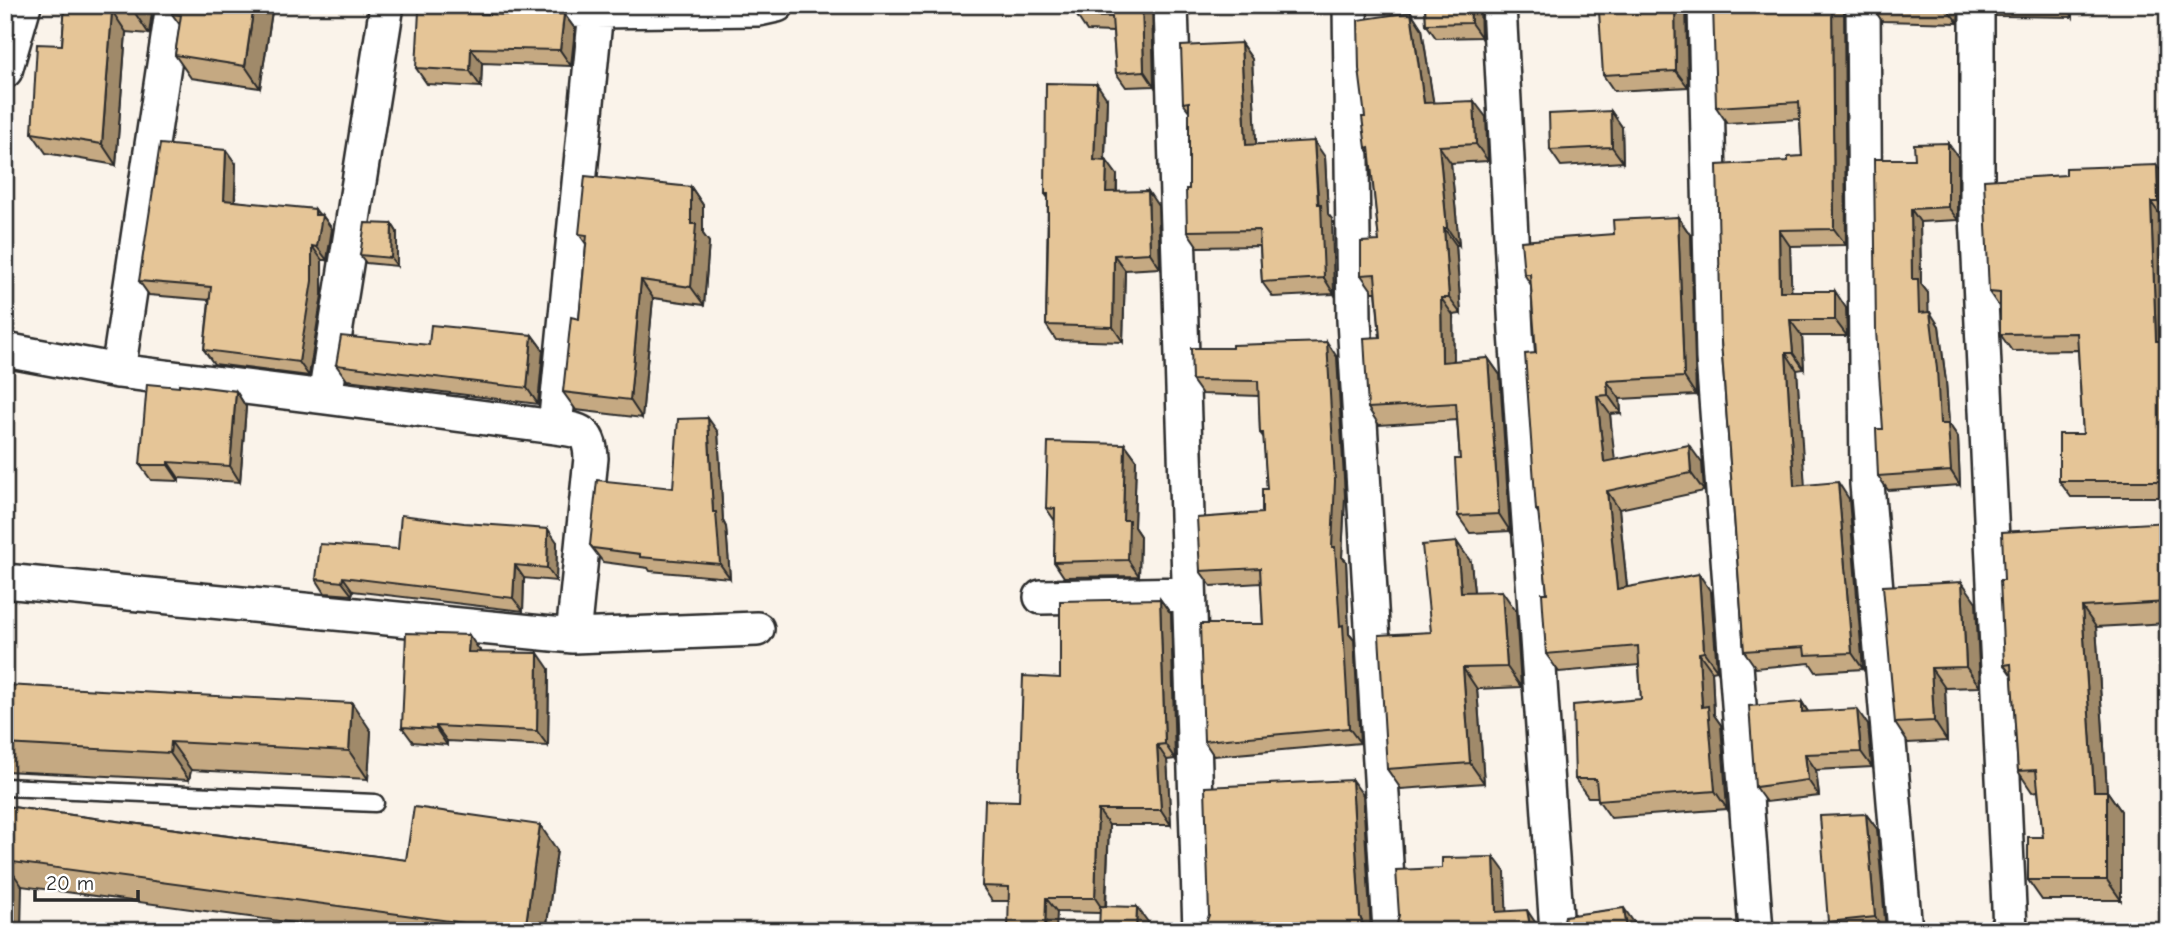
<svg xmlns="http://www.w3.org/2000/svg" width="2173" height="936" font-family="'Comic Neue',sans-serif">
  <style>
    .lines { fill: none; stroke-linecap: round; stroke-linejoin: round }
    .lane-casing { stroke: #2b2b2b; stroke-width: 21 }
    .street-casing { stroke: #2b2b2b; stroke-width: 38 }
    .lane { stroke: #fff; stroke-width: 16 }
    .street { stroke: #fff; stroke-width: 33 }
    .wall { fill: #c5a982; stroke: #2b2b2b; stroke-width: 2 }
    .shaded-wall { fill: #a08a6a; stroke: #2b2b2b; stroke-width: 2 }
    .building { fill: #e5c597; stroke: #2b2b2b; stroke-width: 2 }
  </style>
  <rect width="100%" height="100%" fill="#faf3ea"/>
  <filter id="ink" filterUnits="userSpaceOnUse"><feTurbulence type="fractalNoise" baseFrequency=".0143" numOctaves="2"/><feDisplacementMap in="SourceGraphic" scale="14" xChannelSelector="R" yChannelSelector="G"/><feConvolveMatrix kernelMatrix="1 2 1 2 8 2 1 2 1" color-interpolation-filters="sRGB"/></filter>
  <g filter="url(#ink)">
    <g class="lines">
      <!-- lane casing -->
      <g class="lane-casing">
        <path id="lane" d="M5,787l370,16"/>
      </g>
      <!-- street casing -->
      <g class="street-casing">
        <path id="street" d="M173,5l-55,366 207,26 62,-392
          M443,5l153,6 163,-2 18,-4
          M1171,5l29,926
          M1350,5l4,315 36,611
          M1499,5l17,327 41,599
          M1705,5l8,353 43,573
          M1863,5l4,479 38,447
          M1977,5v210l33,714 -6,2
          M5,71l19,-66
          M5,350l113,21
          M325,397l230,30 41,-416
          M555,427c25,3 35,4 36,31l-18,178
          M5,581l568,55 184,-7
          M1041,597l147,-3"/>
      </g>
      <!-- lane -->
      <use href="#lane" class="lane"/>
      <!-- street -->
      <use href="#street" class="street"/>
    </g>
    <!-- wall -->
    <path class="wall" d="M65,5h88l-4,29 -23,-2 -10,133 -70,-12 -14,-20 30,-88z
      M174,5h99l-13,83 -69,-10 -16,-23 5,-30 -8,-11z
      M1077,5h75l2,81 -28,1 -10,-14 -3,-41 -26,-1 -10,-15z
      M1425,5h55l1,32 -45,1 -10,-14z
      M1605,5h81l2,82 -74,4 -11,-16z
      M1844,5l2,240 -56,1 1,45 55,17 1,28h-45l2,33 -7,1 7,115 45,14 14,170 -47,3 -6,-9 -54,5 -12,-17 -23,-310 67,-180 14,-5 -2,-37 -73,4 -11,-16z
      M1871,5h88l-1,18 -76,-2z
      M1989,5h84v12l-77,-1z
      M1411,12l11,17 11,73 53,15 2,44 -37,2 8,82h-3l5,69 -8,1 1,46 34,-3 12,17 10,156 -40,2 -12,-17 2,-57 -3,-39 -78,5 -11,-17 12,-71 -4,-45h-3l-12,-17 18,-34 -9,-88 -4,-5z
      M564,14l11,15 -4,37 -89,-3 -1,24 -54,-3 -11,-16 94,-53z
      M1241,43l11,16 4,85 69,13 3,57 4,5 2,75 -61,3 -11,-15 -2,-36 -62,1 -11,-16 2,-42v-78l-6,-8z
      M1107,99l-2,61 12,15v17l41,14 2,62 -35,2 -2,72 -67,-2 -10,-15 2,-127 -3,-4z
      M1611,111l11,16 1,35 -62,4 -11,-16z
      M1958,157v63l-38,2 1,62 7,9v19l11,14 7,56 3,42 9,13 2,48 -72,5 -10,-14 5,-47 32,-270z
      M236,164l-1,37 87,14 10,14 -5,31h-5v35l-13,81 -95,-12 -10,-14 5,-50 -60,-5 -10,-14z
      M2066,175l102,5v39h-5l5,124v154h-97l-12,-16 24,-47 -5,-84 -66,1 -12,-17v-26l-11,-16z
      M691,187l12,18v29l6,8 -5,63 -51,-7 -11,120 -66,-8 -13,-18 16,-73 7,-75 -7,-10z
      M1678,217l13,19 5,159 -76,4 1,14 -11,1 4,46 88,3 2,28 -85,18 8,78 84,5 6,78 -5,1 2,44 7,10 6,84 -116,9 -13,-18v-3h-10l-13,-18 66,-80 -2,-34 -80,7 -13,-18 1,-61 -8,-79 -3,-4v-157l-5,-68 -7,-11 90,-40z
      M392,224l5,8v34l-31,-3 -6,-8z
      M532,335l11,15 -5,54 -191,-24 -11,-15 93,-20z
      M1337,357l8,139 -3,61 4,4 3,73 5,6 6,103 -146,13 -10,-15 59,-117 -2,-41 -50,3 -11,-15 62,-58 5,-24 -3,-51 -4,-5 -1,-37 -57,-2 -10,-14z
      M179,387l57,4 10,16 -6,75 -61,-4v3l-28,-1 -11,-15z
      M718,432l5,89 3,6 4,51 -80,-7 -2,-3 -45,-6 -13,-17 83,-57z
      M1125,444l11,15 -2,68 6,9 -1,40 -75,1 -10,-15 1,-41 -9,-13z
      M2168,522v101l-72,4 11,164 14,20v89h-79l-14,-20 15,-43 -5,-46 -6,1 -14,-21 -6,-95 -8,-11z
      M557,542l-1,39 -32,-3 -1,33 -170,-20 -1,4 -27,-2 -9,-14 82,-30z
      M1471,562l3,30 42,19 5,76 -44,2 7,94 -83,6 -14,-20 44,-137z
      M1160,599l11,15 4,145 -8,1 4,65h-62l-3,81 42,16 -48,-9 -43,-1 -49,-11h-16l-10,-15 37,-85 41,-123z
      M1976,602l4,85 -35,1 2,53 -39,2 -13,-20z
      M480,651v1l69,17 -1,77 -101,-5v4l-34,-3 -11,-15z
      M5,685l366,46 -3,48 -177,-9 -2,10 -184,-9z
      M1802,702l6,10 60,13 4,42 -56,3 3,26 -53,6 -11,-15z
      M5,806l401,54 151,-10 -11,81h-193l-331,-45 -17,45z
      M1866,814l11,15 9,102h-51l-7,-9z"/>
    <!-- shaded-wall -->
    <path class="shaded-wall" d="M136,5h17l-4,29 -14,-21z
      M254,5h19l-13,83 -15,-22z
      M1142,5h10l2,81 -10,-15z
      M1470,5h10l1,32 -10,-14z
      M1675,5h11l2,82 -12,-16z
      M1832,5h12l2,240 -12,-16z
      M1946,5h13l-1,18 -12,-16z
      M2066,5h7v12z
      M112,11l14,21 -10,133 -14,-21z
      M1411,12l11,17 14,90 -12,-16z
      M564,14l11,15 -4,37 -11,-16z
      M1241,43l11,16 5,101 -11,-15z
      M471,48l11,15 -1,24 -11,-16z
      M1097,84l10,15 -3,76 -10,-15z
      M1474,101l12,16 2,44 -12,-17z
      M1611,111l11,16 1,35 -11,-15z
      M1314,141l11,16 3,57 4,5 2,75 -10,-16z
      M1948,143l10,14v63l-10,-13z
      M1439,146l12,17 8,82 -12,-17z
      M226,150l10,14 -2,50 -10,-14z
      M1107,161l10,14 -1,32 -10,-15z
      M2157,165l11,15v35l-10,-13z
      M691,187l12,18v29l6,8 -5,63 -13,-18z
      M1148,191l10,15 2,62 -10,-15z
      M2151,202l12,17 5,124v56l-12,-58z
      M315,209l7,9v-3l10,14 -5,31 -10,-13z
      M1911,209l9,13 1,62 7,9 1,34 -10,-14 -7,-34z
      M1678,217l13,19 5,159 -12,-18z
      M392,224l5,8v34l-6,-8z
      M1444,228l12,17 5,69 -12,-16z
      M1779,230l11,16 2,62 -12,-17z
      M312,246l10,14v35l-13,81 -10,-14z
      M1114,255l11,15 -2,72 -10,-15z
      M641,280l12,18 -11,120 -12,-18z
      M1835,291l11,17 1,28 -12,-16z
      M1441,298l12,17 1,64 -12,-17z
      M1930,312l9,14 7,56 3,42 9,13 2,48 -9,-14 -11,-47z
      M1790,320l12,16 2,33 -11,-16z
      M532,335l11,15 -5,54 -11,-16z
      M1327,342l10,15 8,139 -3,61 4,4 3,73 5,6 6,103 -11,-15 -17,-181z
      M1786,353l11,17 9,132 -12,-16z
      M1488,358l12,17 10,156 -11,-17z
      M1607,381l13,18 1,14 -13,-18z
      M236,391l10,16 -6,75 -10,-16z
      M1597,396l13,18 7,67 -13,-19z
      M708,418l10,14 5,89 3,6 4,51 -10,-14 -7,-52z
      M1125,444l11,15 -2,68 6,9 -1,40 -11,-16 -5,-40z
      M1689,445l13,18 2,28 -13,-18z
      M168,462l11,16v3l-11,-16z
      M1838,482l11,17 14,170 -11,-16z
      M1607,491l12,18 10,98 -12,-18z
      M548,529l9,13 -1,39 -9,-13z
      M1457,542l14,20 5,50 -15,-20z
      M515,565l9,13 -1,33 -10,-13z
      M1699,574l12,18 6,78 -13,-18z
      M343,577l10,14 -1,4 -10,-13z
      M1962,582l14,20 4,85 -14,-20z
      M1502,591l14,20 5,76 -14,-20z
      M1160,599l11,15 4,145 -10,-15z
      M2082,607l14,20 11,164 14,20v89l-14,-20 -13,-89z
      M469,635l11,16 -1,17 -11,-16z
      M538,653l11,16 -1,77 -11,-15z
      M1699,653l13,18 2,44 7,10 6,84 -12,-18 -13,-84z
      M1463,668l14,21 7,94 -14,-20z
      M1931,668l14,20 2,53 -13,-20z
      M1802,702l10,16 -10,-6z
      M352,703l19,28 -3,48 -19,-28z
      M1857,709l11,16 4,42 -11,-15z
      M436,726l11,15v4l-11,-16z
      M171,742l20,28 -2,10 -19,-27z
      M1157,745l10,15 4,65 -10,-15z
      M1805,754l11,16 3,26 -11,-16z
      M1352,780l11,15 8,136h-5l-6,-14z
      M1098,810l11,15 -4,88 -10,-15z
      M1866,814l11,15 9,102h-1l-10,-14z
      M540,825l17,25 -11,81h-21z
      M1494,857l11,15 2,55 -11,-15z
      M5,862l17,24 -1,45h-16z
      M1046,898l11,14 -1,19h-11z
      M1137,907l11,15v9h-12z
      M1624,908l11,16 1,7h-9z
      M1527,910l10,15 2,6h-6l-3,-5z"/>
    <!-- building -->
    <path class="building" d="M65,5h71l-1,8 -23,-2 -10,133 -70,-11 5,-89 25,1z
      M174,5h80l-9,61 -70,-11 6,-40 -9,-1z
      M1077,5h65l2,66 -28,2 -4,-56 -35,-1z
      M1425,5h45l1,18 -45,1z
      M1605,5h70l1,66 -73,4 -4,-64h7z
      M1713,5h119l2,224 -55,1 1,61h55v29h-45l3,33h-7l8,133 44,-4 14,171 -47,2 -1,-8 -60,4 -23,-310 -4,-176 71,-4v-4l14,-1 -3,-54 -83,5z
      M1886,5h60v2z
      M419,11l91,4v-3l54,2 -4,36 -89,-2 -1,23 -54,-3z
      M1411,12l13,91 50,-2 2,43 -37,2 8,82h-3l5,70h-8l1,64 46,-4 11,156 -41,2 -3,-57h5l-4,-56 -88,5 -4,-70 16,-1 -5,-63 -14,1v-33l18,-1 -10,-94 -3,1 -4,-31h3l-6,-48 -1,-49z
      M1241,43l5,102 68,-4 4,63h3l3,74 -62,4 -3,-52 -72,1 -1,-42h3v-87l-6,1 -2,-57z
      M1046,83l51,1 -3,76 13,1 -1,31 42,-1 2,62 -36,2 -1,72 -67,-2 2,-85v-46h-3z
      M1611,111l1,36 -62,3 -1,-36z
      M1948,143v64l-37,2 1,70h6l1,34 11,-1 7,57 3,55h8l3,47 -73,5 -2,-47h7l-7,-98 -2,-172h41l-1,-15z
      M160,144l66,6 -2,50 91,9v6h7l-5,32 -5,-1v35l-13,81 -95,-12 7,-63 -72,-6z
      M2157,165l1,37h-7l5,139h10l2,140h-109v-47h24l-6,-101 -77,1v-41l-11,-1 -5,-112 82,-5v-7z
      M585,176l106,11v37h5l-5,63 -50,-7 -11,120 -67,-8 8,-75 8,2 8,-84 -8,-1z
      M1678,217l6,160 -77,4 1,14 -11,1 7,66 85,-17 2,28 -84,18 10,98 82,-15 5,78 -5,1 3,54 6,-1 7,85 -117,9 -2,-21h-21l-2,-74 68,-6 -3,-53 -92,8 -4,-61h5l-9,-83h-2l-11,-156 11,-1 -6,-79h-6l-3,-33 93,-7 -1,-14z
      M365,223l27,1 -1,34 -31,-3z
      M431,325l101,10 -5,53 -191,-23 5,-29 88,9z
      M1327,342l8,139 -3,66h3l5,79 3,-1 6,103 -145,13 -4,-117h63l-3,-56 -60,3 -3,-53 65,-5v-24h5l-4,-56h-3l-2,-52 -66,-1 -1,-32h41v-3z
      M147,384l32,3v-3l57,7 -6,75 -62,-4v3h-28z
      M708,418l5,94h3l4,52 -80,-7v-3l-47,-6 -3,-3 7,-65 76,8 5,-69z
      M1048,442l77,2 -2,76h6l-1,40 -74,2 1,-53 -9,-1z
      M401,515l63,8 84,6 -1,39 -32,-3 -2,33 -170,-21 -1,5 -26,-3 4,-35 78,5z
      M2168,522v80l-86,5 12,184h13v89h-79v-43h15l-7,-67 -18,1 -7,-107 -7,1 -4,-85h4l-2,-48z
      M1457,542l4,50 41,-1 5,76 -44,1 7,95 -83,6 -8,-134 52,-3 -9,-87z
      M1962,582l4,85 -35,1 3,53 -39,2 -12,-137z
      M1160,599l5,145 -8,1 4,65h-63l-3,88h-49l-1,33h-37l1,-44 -27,-1 3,-86 34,1 4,-125 37,2v-77z
      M406,633l63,2 -1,17 70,1 -1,78 -101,-5v3l-34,-2z
      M5,685l347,18 -3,48 -178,-9 -1,11 -165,-9z
      M1802,702v10l55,-3 4,43 -56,2 3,26 -53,7 -6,-81z
      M1352,780l8,137 4,10 4,4h-164v-3l5,-13 -4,-128z
      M5,806l401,54 8,-53 126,18 -15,106h-2l-518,-70z
      M1866,814l9,103 -47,5 -8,-106z
      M1494,857l2,55 31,-2 3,16 6,5h-146l7,-7 2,-9 -3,-45 46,-2v-10z
      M1100,906l37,1 -1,24h-37z
      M1624,908l3,23h-69l5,-6 2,-9z"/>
  </g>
  <!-- margin -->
  <rect width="2173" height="936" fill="none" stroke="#fff" stroke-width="28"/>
  <rect x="14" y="14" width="2145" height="908" fill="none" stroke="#2b2b2b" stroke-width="2.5" filter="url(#ink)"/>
  <!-- scale -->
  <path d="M35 890v10h103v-10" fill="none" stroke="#2b2b2b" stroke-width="3.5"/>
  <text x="46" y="890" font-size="21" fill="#2b2b2b" stroke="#ffffff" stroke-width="5" paint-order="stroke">20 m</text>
</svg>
